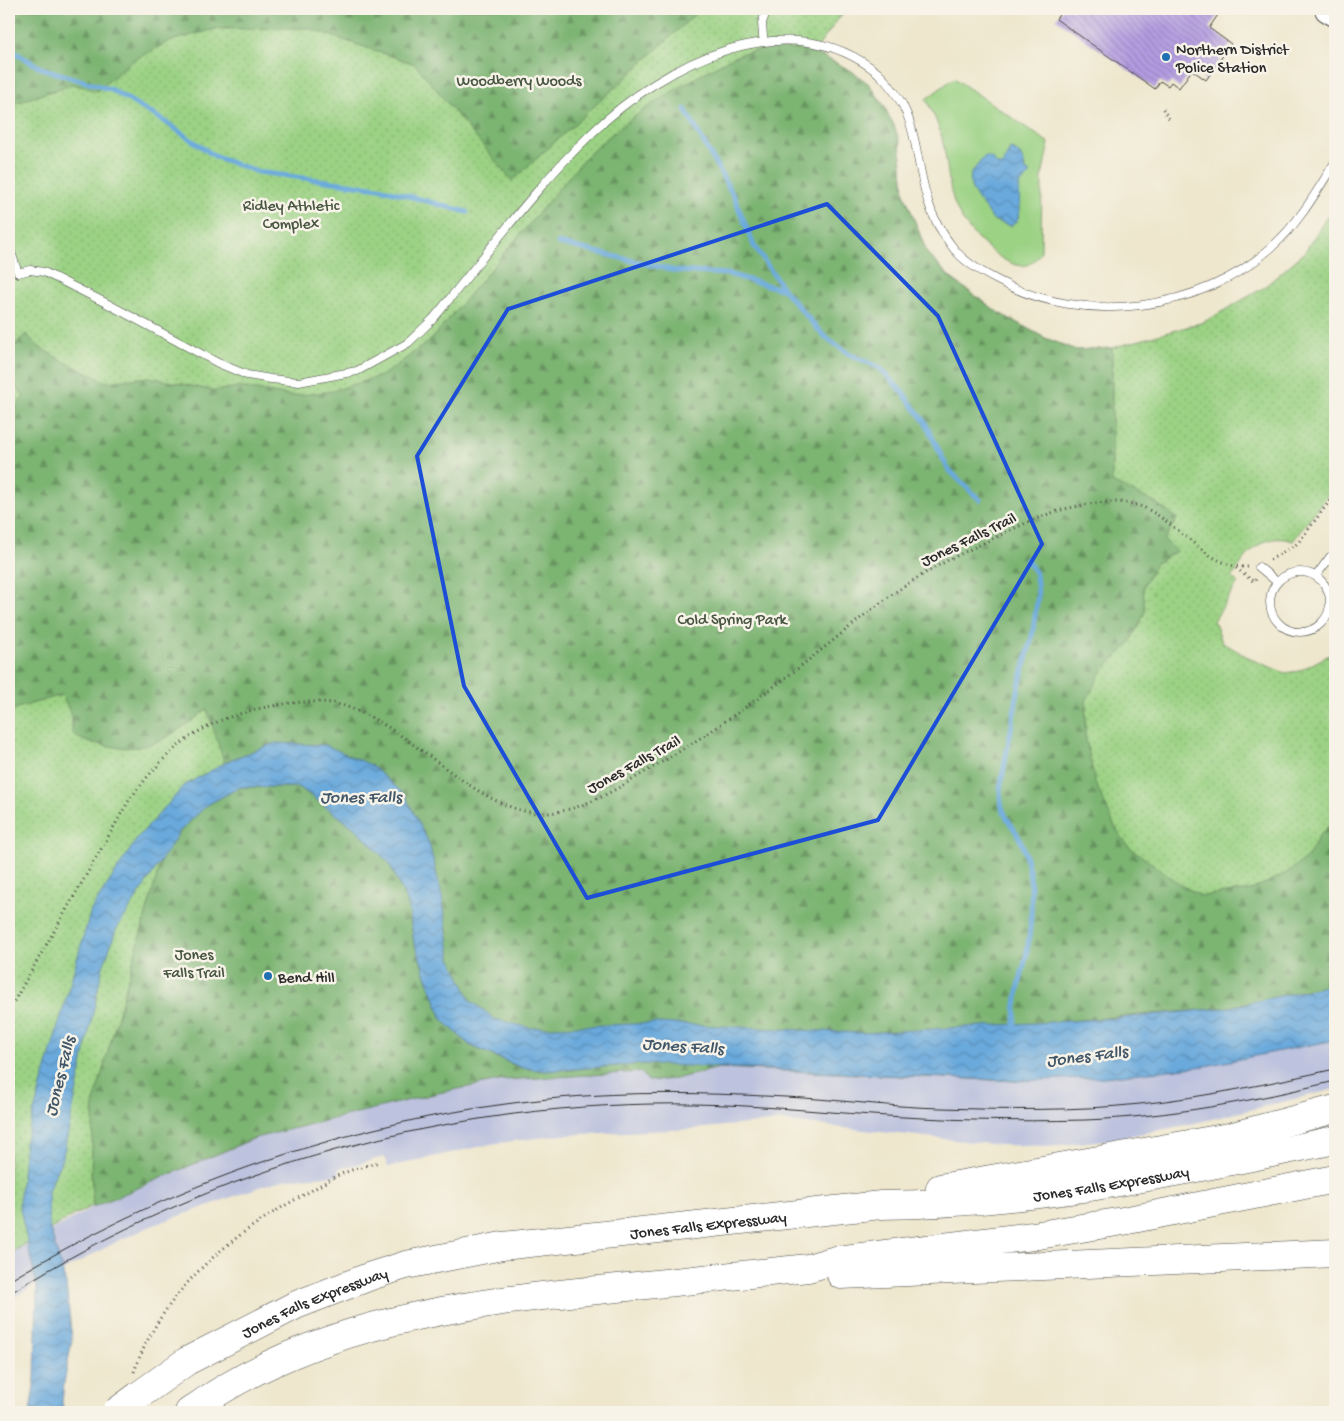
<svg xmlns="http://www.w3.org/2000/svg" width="1344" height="1421" font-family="'Gochi Hand',sans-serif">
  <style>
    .railway { fill: #bdc3de }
    .grass { fill: url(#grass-dots); stroke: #637e58 }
    .forest { fill: url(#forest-firs); stroke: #54704e }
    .garden { fill: #9bd284; stroke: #637e58; fill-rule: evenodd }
    .water { fill: url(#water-waves); stroke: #4a6a84 }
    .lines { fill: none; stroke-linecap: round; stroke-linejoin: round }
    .stream { stroke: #69a9dc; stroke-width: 5 }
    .building { fill: url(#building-back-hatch) }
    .lane-casing { stroke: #484743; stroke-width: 9 }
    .primary-casing { stroke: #484743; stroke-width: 28 }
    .highway-casing { stroke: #484743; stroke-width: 29 }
    .path { stroke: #484743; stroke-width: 3; stroke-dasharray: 1 4; stroke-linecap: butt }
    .lane { stroke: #fff; stroke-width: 8 }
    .primary { stroke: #fff; stroke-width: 26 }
    .highway { stroke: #fff; stroke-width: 28 }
    .tram { stroke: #2b2b2b; stroke-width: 1 }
    .highway-bridge-casing { stroke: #484743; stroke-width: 29; stroke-linecap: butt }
    .highway-bridge { stroke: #fff; stroke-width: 28 }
    .marked { fill: none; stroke: #1d4ed8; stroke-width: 4; stroke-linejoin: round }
    .poi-dot { fill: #1f6fb2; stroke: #f7f3e8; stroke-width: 2 }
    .labels { text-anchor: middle; stroke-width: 5; stroke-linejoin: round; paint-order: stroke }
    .poi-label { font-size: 16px; fill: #2b2b2b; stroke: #f7f3e8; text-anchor: start }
    .park-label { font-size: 16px; fill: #475541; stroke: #f7f3e8 }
    .street-label { font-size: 16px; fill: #2b2b2b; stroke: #f7f3e8 }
    .water-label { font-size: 18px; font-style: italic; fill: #415769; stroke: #f7f3e8 }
  </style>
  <defs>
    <pattern id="grass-dots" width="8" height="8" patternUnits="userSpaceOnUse" patternTransform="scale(1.25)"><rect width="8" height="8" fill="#9bd284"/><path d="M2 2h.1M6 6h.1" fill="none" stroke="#86b472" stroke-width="1.8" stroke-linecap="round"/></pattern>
    <pattern id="forest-firs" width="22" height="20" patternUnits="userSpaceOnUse" patternTransform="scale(1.25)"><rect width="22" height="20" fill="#7cb472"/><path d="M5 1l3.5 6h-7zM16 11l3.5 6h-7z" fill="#66935e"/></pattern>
    <pattern id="water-waves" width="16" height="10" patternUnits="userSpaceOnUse" patternTransform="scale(1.25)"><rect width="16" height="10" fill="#69a9dc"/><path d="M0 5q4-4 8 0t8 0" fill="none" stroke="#578ab3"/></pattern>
    <pattern id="building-back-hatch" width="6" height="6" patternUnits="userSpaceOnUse" patternTransform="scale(1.25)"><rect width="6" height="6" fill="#b49ce2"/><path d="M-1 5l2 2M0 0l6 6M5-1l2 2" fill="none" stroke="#937fb7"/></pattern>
  </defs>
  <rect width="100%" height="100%" fill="#f7f3e8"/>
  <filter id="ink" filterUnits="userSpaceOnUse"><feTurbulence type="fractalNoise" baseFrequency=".02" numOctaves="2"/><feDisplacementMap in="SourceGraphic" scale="10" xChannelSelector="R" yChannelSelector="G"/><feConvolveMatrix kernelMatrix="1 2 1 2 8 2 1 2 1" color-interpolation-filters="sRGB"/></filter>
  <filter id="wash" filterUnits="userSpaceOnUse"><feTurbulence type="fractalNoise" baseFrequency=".0096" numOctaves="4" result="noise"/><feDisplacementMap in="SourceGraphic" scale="20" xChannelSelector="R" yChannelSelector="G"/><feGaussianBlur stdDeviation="1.12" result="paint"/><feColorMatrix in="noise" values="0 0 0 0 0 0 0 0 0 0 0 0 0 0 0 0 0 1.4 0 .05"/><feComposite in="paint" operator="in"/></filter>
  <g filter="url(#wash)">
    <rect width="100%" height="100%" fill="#eee7cd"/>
    <!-- railway -->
    <path class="railway" d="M1335,1040v49l-144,35 -83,16 -60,6 -48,-1 -219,-24 -88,8 -131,6 -71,9 -103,23 -4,-10 -46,12 2,6 -53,4 -19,5 -114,41 -36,16 -101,54 -8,9v-50l84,-47 162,-69 183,-45 66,-13 137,-8 7,9 27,-2 44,-11 299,13 86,-4 101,-11z"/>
    <!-- grass -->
    <path class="grass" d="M9,9h837l-32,43 36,18 19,14 15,21 16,37 4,51 23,60 24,25 48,35 46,25 31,12 36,-2 92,-26 59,-34 41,-35 31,-49v281l-42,56c-30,-10 -47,13 -61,37l6,4 -24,39 8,21 29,17 34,14 14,-2 36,-19v332l-110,24 -207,73 -374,-17 -97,7 -128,20 -129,33 -124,47 -92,44 -65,39z"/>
    <!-- forest -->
    <path class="forest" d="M9,9h692l-189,172 -97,-117 -107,-36 -93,1 -45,12 -38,20 -35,30 -24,-7 -64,21z
      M772,47l41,5 37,18 19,14 24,39 7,19 4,51 23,60 23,25 49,35 46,25 31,12 36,-2v134l44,21 21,16 -13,21 13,11 -21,12 -13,24 2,25 -16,32 -27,27 -16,30 -1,34 10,47 20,45 13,19 54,40 20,10 49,-6 34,-16 23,-17 11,-21 16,-16v164l-110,24 -145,12 -62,61 -299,-13 -44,11 -27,2 -7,-9 -137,8 -66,13 -183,45 -162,69 -2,-35 3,-70 68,-245 18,-26 27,-26 33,-18h59l57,42 33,34 19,41 6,38 28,77 27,26 52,23 26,2 -71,-35 -56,-149 -64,-96 -126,-10 -23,-71c-36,27 -58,46 -104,36 -13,-3 -22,-3 -31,-13v-16l-10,-21 -45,13 -8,7v-298l15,-21 -15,-17v-29l17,-16 13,13 18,11 49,24 43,-5 66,14 22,-4 55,9 41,-5 50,-16 47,-34 155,-183c41,-41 92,-70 142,-98l14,-6z"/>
    <!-- garden -->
    <path class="garden" d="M954,78l95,65 -7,33 -1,75c-4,9 -13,17 -24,14 -10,-2 -21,-10 -29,-17 -44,-38 -35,-60 -46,-110 -3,-13 -10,-26 -16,-39zM1010,149l5,1 14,26 -10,9 1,26 -28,-53 5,8 6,-1z"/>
    <!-- water -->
    <path class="water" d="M1010,149c10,2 14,11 15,21l4,2v4l-10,9 1,25 -3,11 -6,5 -18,-6 -20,-28 -3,-9 1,-10 14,-17 7,2 5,7h6z
      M275,743l50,2 46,20 34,30 24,48 13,53 9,62 20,43 24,18 35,9 127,-5 206,10 256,-15 106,-10 110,-24v56l-130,26 -101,11 -86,4 -374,-17 -97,7 -25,-3 -53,-23 -27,-26 -28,-77 -6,-38 -19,-41 -33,-34 -57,-42h-59l-33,18 -27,26 -64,99 -14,40 -39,186 -15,35 1,34 17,59 6,56 -8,43 -2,19 2,10h-34l5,-33 2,-92 -18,-83 6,-61 66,-233 48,-74 46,-51 47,-26z"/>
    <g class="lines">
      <!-- stream -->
      <path class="stream" d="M649,9l1,3
        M9,49l32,19 71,22 52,31 52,36 42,15 121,16 88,24
        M685,109l49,88 20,49 30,44 39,45 26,19 31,14 23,25 22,29 23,47 32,31
        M558,243l118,28 52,3 56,16
        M1015,1028c-1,-25 5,-47 11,-71 5,-27 7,-53 4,-80 -2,-10 -4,-24 -8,-33 -10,-24 -22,-25 -22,-55l19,-103 13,-49 6,-42 -2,-21 -10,-15"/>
    </g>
    <g id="blocks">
      <!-- building -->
      <path class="building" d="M1063,9h159l-13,19 22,16 -25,36 -14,-10 -13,18 -8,-6 -3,4 -8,-5 -5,8 -99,-70z"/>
    </g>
  </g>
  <g filter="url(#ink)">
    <use href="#blocks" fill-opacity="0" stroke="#484743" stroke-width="1"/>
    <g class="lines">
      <!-- lane casing -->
      <g class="lane-casing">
        <path id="lane" d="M763,36l-1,-13 5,-14
          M9,246l9,27 12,-3 14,2 62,31 112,60 29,12 24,4 28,3 58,-11 51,-28 25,-24c52,-62 100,-130 159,-186 72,-70 197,-133 286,-60 43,41 34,78 50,128 5,18 15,34 26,48 11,14 29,24 45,32 84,45 203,31 274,-35 26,-23 44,-55 62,-84
          M1259,567l18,15
          M1270 602a30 30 0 1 1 60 0a30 30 0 1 1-60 0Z
          M1316,576l14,-19"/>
      </g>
      <!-- primary casing -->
      <g class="primary-casing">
        <path id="primary" d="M1328,9l7,4"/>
      </g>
      <!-- highway casing -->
      <g class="highway-casing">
        <g id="highway">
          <path d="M940,1188l289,-51 106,-28"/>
          <path d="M841,1275l494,-22"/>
          <path id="s1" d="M138,1396l49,-35 109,-56 75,-29 35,-11 96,-19 379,-41c154,-1 304,-34 454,-65"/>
          <path d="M189,1412c121,-89 274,-109 419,-123 67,-7 133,-14 200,-21l28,-8 197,-24 90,-15 212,-42"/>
        </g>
      </g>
      <!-- path -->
      <path class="path" d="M1163,109l7,11
        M1270,560l28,-17 37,-49
        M1236,568l18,14 2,-3
        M9,1010l119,-208c38,-52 69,-80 134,-94 23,-5 47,-8 70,-5 74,13 145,116 217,110 39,-4 74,-28 106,-47 60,-35 116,-76 170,-119 31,-25 60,-50 94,-70 23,-15 50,-27 75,-39 27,-13 55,-27 85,-32 18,-4 40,-6 58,-1 38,12 71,65 111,62
        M134,1372c28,-80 93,-135 166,-175 13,-7 26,-16 39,-22 13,-6 27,-9 40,-13"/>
      <!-- lane -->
      <use href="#lane" class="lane"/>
      <!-- primary -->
      <use href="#primary" class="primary"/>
      <!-- highway -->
      <use href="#highway" class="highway"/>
      <!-- tram -->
      <path class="tram" d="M9,1281c173,-105 372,-171 575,-185 73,-5 147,-2 220,2 45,3 91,9 137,10 66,2 133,3 199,-4 66,-7 131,-21 195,-35
        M9,1294c202,-128 445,-194 685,-190 59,1 118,7 178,11 70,5 142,7 213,5 84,-3 168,-19 250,-39"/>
      <!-- highway-bridge casing -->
      <g class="highway-bridge-casing">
        <path id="highway-bridge" d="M116,1412l22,-16"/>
      </g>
      <!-- highway-bridge -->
      <use href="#highway-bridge" class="highway-bridge"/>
    </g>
  </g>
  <!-- marked area -->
  <path class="marked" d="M827,204l111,112 104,228 -164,276 -291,78 -123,-212 -47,-230 91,-147z"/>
  <!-- markers -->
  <g class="poi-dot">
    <circle cx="1166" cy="57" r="5"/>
    <circle cx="268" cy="976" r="5"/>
  </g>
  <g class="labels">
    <!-- poi labels -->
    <g class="poi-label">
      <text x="1176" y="54">Northern District<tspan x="1176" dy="18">Police Station</tspan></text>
      <text x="278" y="982">Bend Hill</text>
    </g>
    <!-- park labels -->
    <g class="park-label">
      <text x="519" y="85">Woodberry Woods</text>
      <text x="291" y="210">Ridley Athletic<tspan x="291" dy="18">Complex</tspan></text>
      <text x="732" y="624">Cold Spring Park</text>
      <text x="194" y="959">Jones<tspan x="194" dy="18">Falls Trail</tspan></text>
    </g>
    <!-- street labels -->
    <g class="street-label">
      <text transform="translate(968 538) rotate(-26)" y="6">Jones Falls Trail</text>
      <text transform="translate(633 763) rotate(-29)" y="6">Jones Falls Trail</text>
      <text dy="6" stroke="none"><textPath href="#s1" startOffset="1010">Jones Falls Expressway</textPath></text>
      <text dy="6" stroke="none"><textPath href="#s1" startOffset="605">Jones Falls Expressway</textPath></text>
      <text dy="6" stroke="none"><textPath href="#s1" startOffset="201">Jones Falls Expressway</textPath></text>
    </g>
    <!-- water labels -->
    <g class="water-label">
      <text x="361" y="802">Jones Falls</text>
      <text transform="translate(683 1045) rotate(4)" y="6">Jones Falls</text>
      <text transform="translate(1087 1055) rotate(-7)" y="6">Jones Falls</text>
      <text transform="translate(59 1076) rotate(-76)" y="6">Jones Falls</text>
    </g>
  </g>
  <!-- margin -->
  <rect width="1344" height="1421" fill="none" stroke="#f7f3e8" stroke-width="30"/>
</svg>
